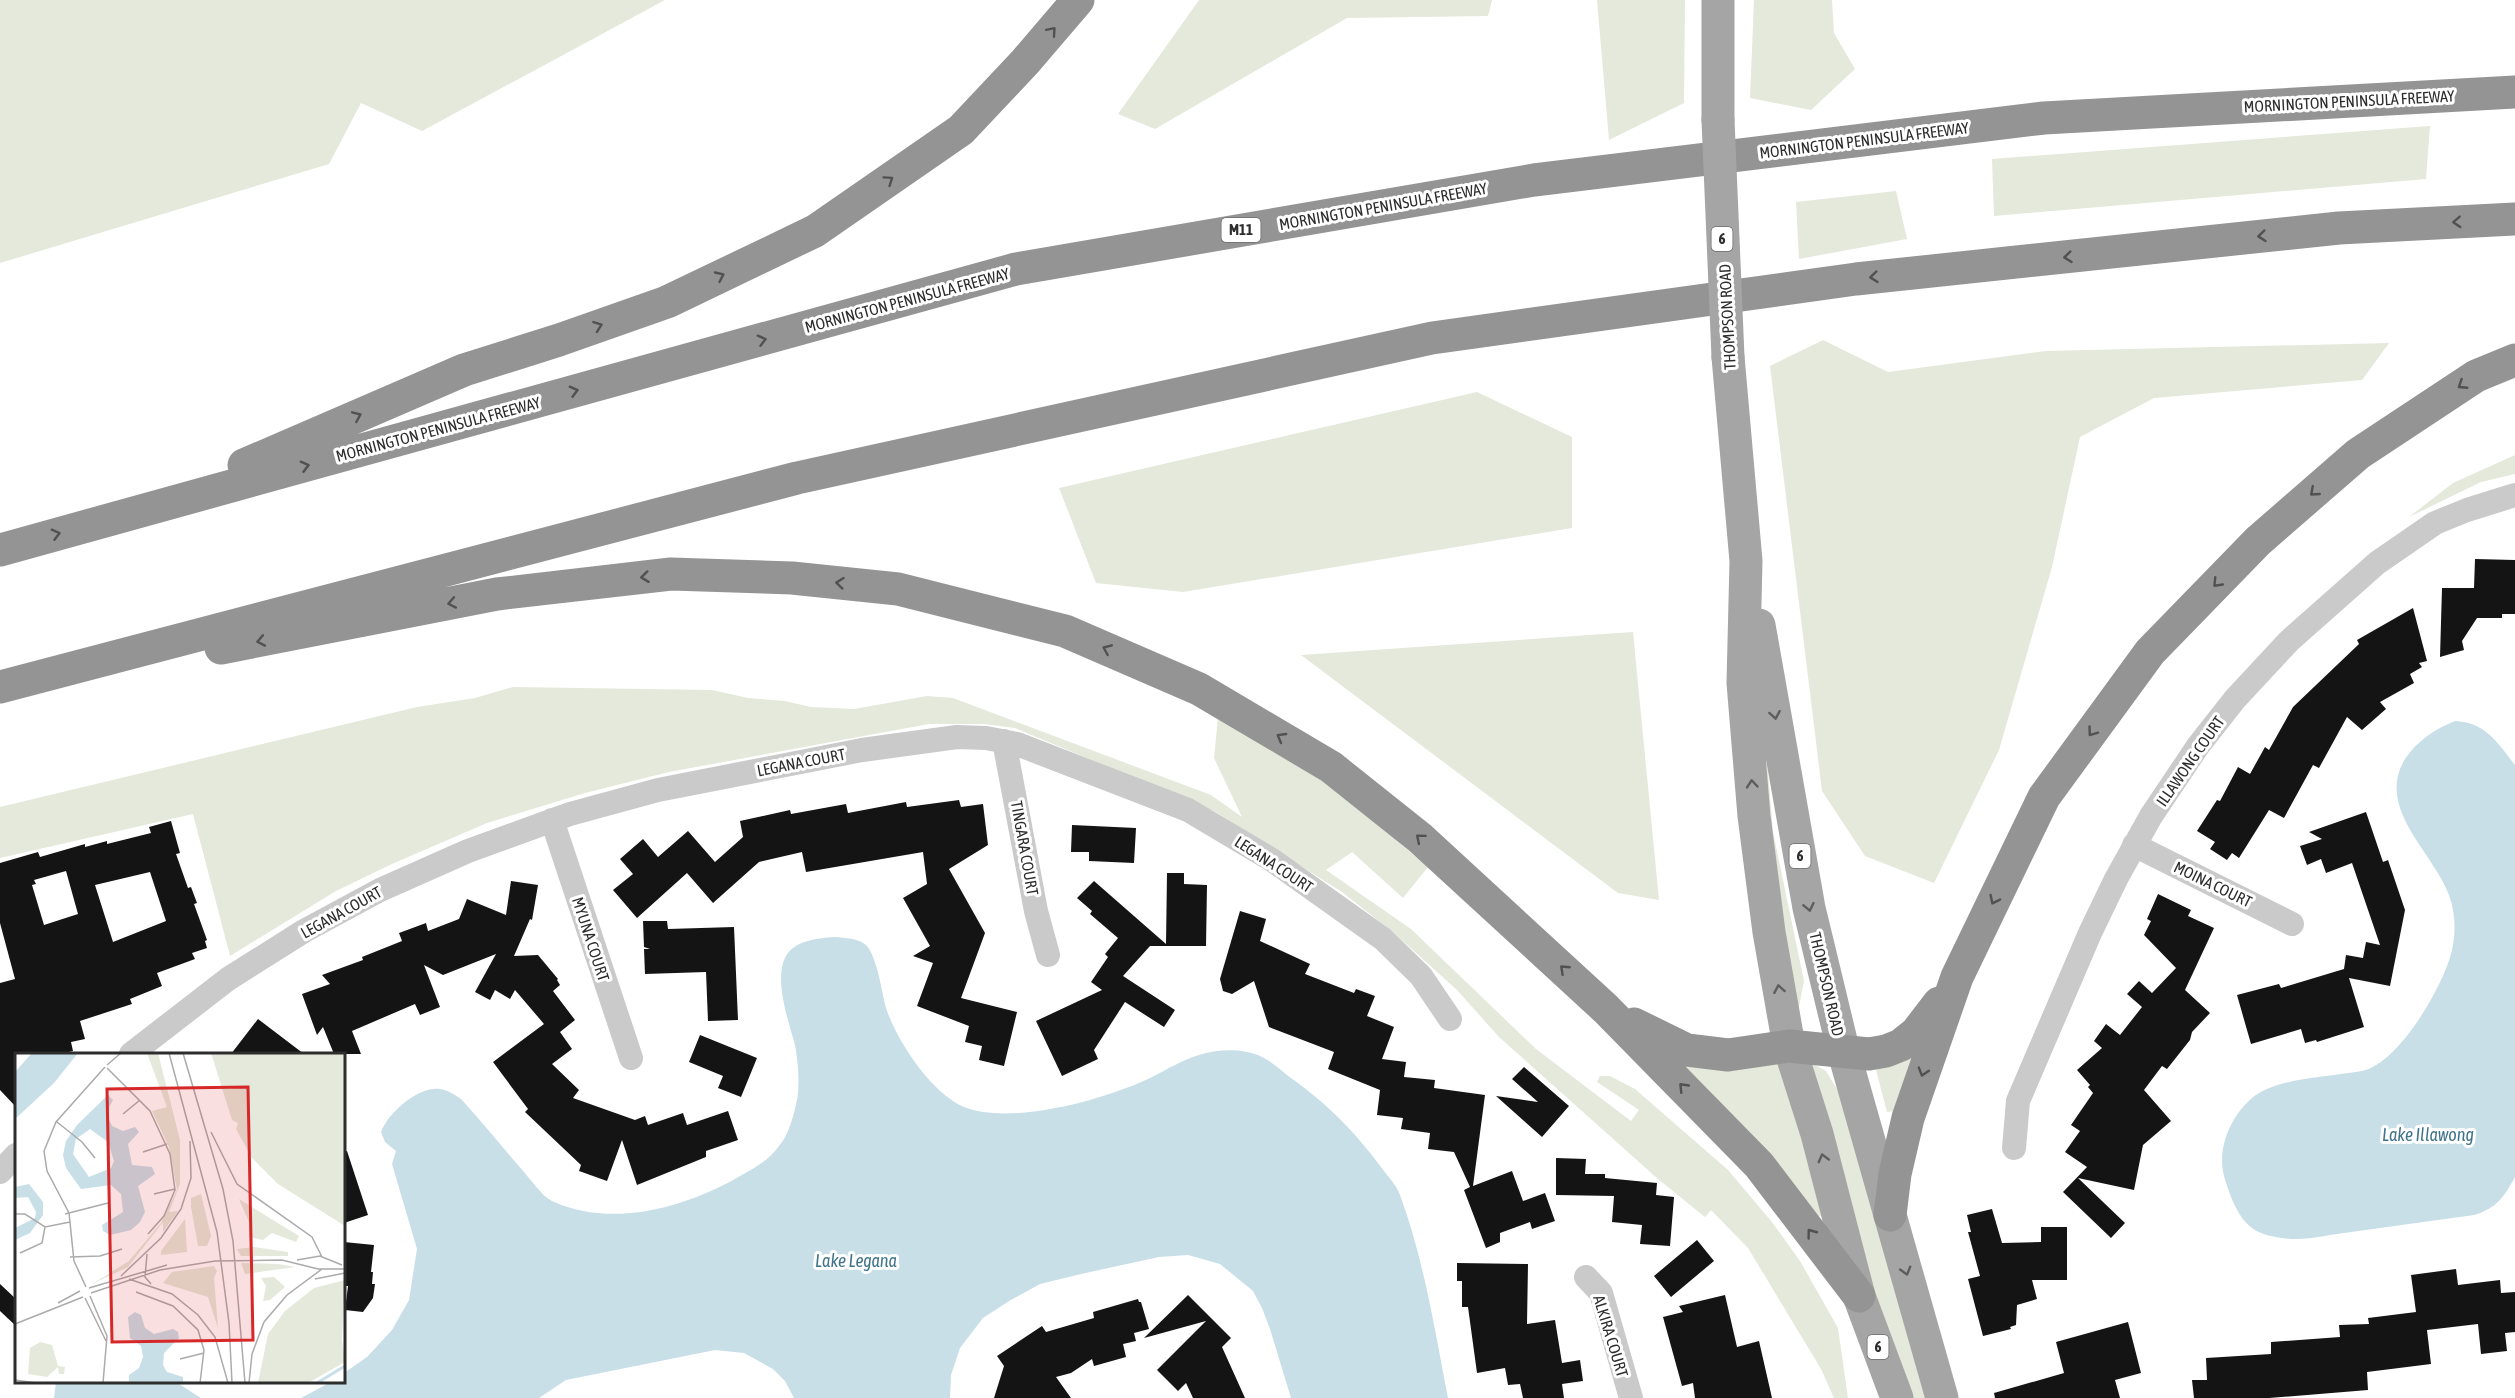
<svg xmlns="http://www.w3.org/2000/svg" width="2515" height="1398" font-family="'Asap Condensed',sans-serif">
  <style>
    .green { fill: #e4e9db }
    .water { fill: #c8dfe8 }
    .building { fill: #141414; fill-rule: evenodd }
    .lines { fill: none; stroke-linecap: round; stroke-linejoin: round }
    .minor { stroke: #cacaca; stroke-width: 24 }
    .primary { stroke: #a5a5a5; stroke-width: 33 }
    .motorway { stroke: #949494; stroke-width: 33 }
    .primary-bridge { stroke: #a5a5a5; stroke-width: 33 }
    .oneway { stroke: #515151 }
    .oneway2 { stroke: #5d5d5d }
    .labels { text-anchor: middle; stroke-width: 6; stroke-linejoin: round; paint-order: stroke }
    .shield { fill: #fff; stroke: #6c6c6c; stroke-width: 1.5 }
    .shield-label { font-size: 15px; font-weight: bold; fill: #2d2d2d }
    .street-label { font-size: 16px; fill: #2d2d2d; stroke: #fff }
    .water-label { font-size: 18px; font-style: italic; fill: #407489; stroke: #fff }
    .inset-river { fill: none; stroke: #c8dfe8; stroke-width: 3 }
    .inset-road { fill: none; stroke: #ababab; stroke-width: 1.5 }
    .view { fill: #d62828; fill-opacity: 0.15; stroke: #d62828; stroke-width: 3 }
    .inset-edge { fill: none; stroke: #2d2d2d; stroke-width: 3 }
  </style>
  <rect width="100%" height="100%" fill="#fff"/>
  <!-- green -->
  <path class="green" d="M0,0h665l-243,131 -61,-28 -32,61 -329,99z
    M1199,0h293l-4,16 -141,2 -192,111 -37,-15z
    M1597,0h88l-1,103 -75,37z
    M1754,0h78l2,33 21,36 -44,41 -61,-12z
    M2430,126l-4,53 -432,37 -2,-57z
    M1896,191l11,48 -108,20 -3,-57z
    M1823,340l65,32 158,-21 343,-8 -27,37 -208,18 -74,39 -28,130 -53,183 -65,133 -69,-27 -43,-65 -52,-425z
    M1477,392l95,45v91l-389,64 -87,-9 -37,-95z
    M2515,455v19l-34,8 -72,35 44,-34z
    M1633,632l26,268 -41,-7 -317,-238z
    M1750,661l13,52 10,119 31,149 -5,26h-4z
    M513,687l199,3 36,8 37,3 26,6 43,2 73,-13 26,2 258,97 31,22 -28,-59 4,-40 91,53 43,32 76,64 -25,31 -51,-46 -26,18 85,59 125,120 95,72 8,-11 -42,-28 3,-6h10l25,13 93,81 44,52 28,39 38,67 10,70h-14l-13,-29 -73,-121 -37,-38 -6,7 -47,-38 -159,-142 -42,-47 -63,-57 -52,-41 -128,-81 -199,-83 -31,-4h-55l-260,48 -84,21 -98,30 -95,41 -56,27 -106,65 -37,-142 -193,44v-51l417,-100 58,-9z
    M1654,1046l127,17 35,130 5,23 -8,1z
    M1915,1054l-20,57 -8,1 -12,-46z
    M1810,1062l16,9 17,28 87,299h-21l-30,-89z"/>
  <!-- water -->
  <path class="water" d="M2455,721c30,1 43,22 60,44v412c-11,20 -18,31 -41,38 -41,6 -82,11 -123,17 -18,2 -37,7 -55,7 -13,0 -34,-3 -44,-11 -15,-11 -23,-35 -28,-52 -7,-27 6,-59 28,-78 25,-21 79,-21 110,-27 36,-7 80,-83 89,-117 5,-19 5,-40 -2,-59 -16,-43 -74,-87 -44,-136 12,-18 30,-30 50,-38z
    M835,937c10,1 23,1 31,8 11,11 16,48 20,63 11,33 45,85 78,99 48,19 143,-8 188,-30 16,-8 30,-17 47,-22 18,-6 44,-7 61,1 11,5 22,15 31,22 39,28 65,55 93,93 6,8 13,15 16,24 24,65 35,136 48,203h-157l-21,-69 -8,-21 -9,-17 -33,-27 -32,-9 -29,2 -78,17 -41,10 -31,17 -26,17 -23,30 -9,27 -1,23h-156l-9,-17 -12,-12 -29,-16 -29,-3 -149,30 -27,18h-238l30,-16h13v-9l23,-16 25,-27 17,-30 8,-51 -25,-85 4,-13 -11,-9 -4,-10c7,-19 37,-46 59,-43 8,1 15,6 21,10 22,24 42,49 63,73 8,9 18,24 28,29 60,28 135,6 188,-25 15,-8 29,-16 39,-30 10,-11 15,-32 18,-46 3,-17 1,-39 -2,-55 -6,-23 -22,-66 -9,-89 9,-16 33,-18 49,-19z
    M56,1382h120l25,16h-147z"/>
  <!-- building -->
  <path class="building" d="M2475,559l40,1v54h-13v4h-25l-15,23 2,9 -24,7 2,-69h32z
    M2413,608l14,53 -8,2 3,4 -12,7 4,9 -34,19 6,7 -24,21 -15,-13 -28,51 -6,-3 -29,53 -15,-8 -30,48 -7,-5 -5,7 -17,-11 5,-7 -18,-11 20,-31 3,1 18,-34 12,7 15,-27 4,3 24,-43 66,-63 -2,-4z
    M959,800l2,7 22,-3 5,41 -39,24 36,64 -24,65 56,14 -13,54 -25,-6 3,-14 -17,-4 4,-16 -52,-20 16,-43 -20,-7 17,-10 -27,-48 24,-14 -4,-32 -117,20 -4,-20 -43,10 -46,41 -26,-30 -50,45 -24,-28 20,-16 -13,-15 23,-20 15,18 30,-26 27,31 28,-25 -3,-16 50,-11 1,4 55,-10 2,9 58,-11 1,5z
    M2366,812l17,50 5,-2 17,50 -15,76 -41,-8 15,49 -47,15 -1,-2 -11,3 -4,-14 -50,15 -14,-49 42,-11 2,4 63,-19 2,-14 17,3 3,-16 14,3 -28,-82 -26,10 -5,-14 -14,6 -7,-19 22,-7 -13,-7z
    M171,821l9,32 -4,1 12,34 3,-1 6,16 -3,1 13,36 -2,1 2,7 -15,5 3,6 -38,14 5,13 -32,13 2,5 -52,17 5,18 -14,3 2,9 -12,3h-45v53l-16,-17v-107l15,-4 -15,-56v-60l38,-11 2,5 45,-13v3l22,-6v3l44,-11 -2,-6zM66,871l12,43 -34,11 -12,-40 4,-1 -2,-4zM150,872l16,49 -53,21 -18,-57z
    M1072,825l64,3 -2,35 -45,-2v-9h-18z
    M1167,873h17v11l23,1 -1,61h-56l-27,30 52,34 -11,17 -39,-25 -31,48 4,9 -36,17 -26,-55 66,-31 -11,-8 17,-25 -3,-3 13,-16 -28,-24 2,-3 -15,-13 17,-17 72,63z
    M511,881l27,4 -6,35 -2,-1 -16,37 24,-1 20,24 -1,1 3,5 -7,6 22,29 -15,12 12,17 -20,15 27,26 -6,8 62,22 10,-4 3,9 35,-12 4,12 41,-14 10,29 -32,11v6l-69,28 -15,-45 -15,41 -28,-10 2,-6 -56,-53 3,-3 -35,-47 51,-38 -29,-34 -5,9 -15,-9 -5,10 -15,-8 21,-38 -53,21 -19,-10 16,42 -20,8 -5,-11 -63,27 9,23h-27l-11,-27 -6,8 -15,-41 28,-10 -8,-9 41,-15 -1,-3 40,-16 -3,-8 27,-10 2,8 31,-12 8,-20 39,16z
    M2158,894l33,16 -3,6 26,12 -29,62 25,23 -18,19 -2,8 -23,29 -5,-3 -18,24 27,31 -28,24 -9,45 -56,-12 47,45 -14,15 -48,-46 24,-25 -22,-15 15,-21 -9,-6 22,-32 -5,-6 2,-2 -13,-15 25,-22 -8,-7 12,-17 14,11 22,-28 -15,-13 12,-13 13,12 24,-25 -32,-33 7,-14 -4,-2z
    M1240,911l26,8 -6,22 50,23 -5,10 49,19 2,-4 19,7 -8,20 27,11 -12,32 24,3 -2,15 31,3 -1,8 51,7 -12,91 39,-15 11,30 22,-8 10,28 -23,8 -2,-7 -30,11v9l-14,6 -22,-58 6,-3 -16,-35 -26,-3 2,-16 -29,-4 2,-11 -26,-3 3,-25 -52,-21 6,-17 -65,-25 -15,-46 -22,13 -9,-3 -3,-12z
    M643,921h24l1,8 66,-2 4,93 -30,1 -2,-49 -61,2 -1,-25h6l-6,-2z
    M258,1019l46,35h-73z
    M700,1035l57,23 -16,39 -23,-9 5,-12 -34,-14z
    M1524,1067l45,39 -27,31 -46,-41 42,6 -26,-23z
    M347,1151l21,64 -24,8v-71z
    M1556,1158l30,1 -1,15h20v4l52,5 -1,12 18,2 -4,49 -30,-2 2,-19 -30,-3 2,-26 -58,-1z
    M1992,1209l10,34 39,-1v-15h26v53h-35l5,19 -20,6 -1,20 -6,2 1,2 -28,7 -15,-57 12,-3 -12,-44h3l-4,-17z
    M1697,1240l17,21 -43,36 -17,-21z
    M344,1242l30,3 -3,27h2l-1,12h3l-2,14 -10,14 -18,-2 3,-24h-4z
    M1457,1263l71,1 -1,60 28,-4 7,43 18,-3 3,21 -21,3 2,14h-41l-3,-14 -12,1 -3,-17 -28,5 -9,-66h-6v-26h-5z
    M2456,1269l2,16 42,-5 1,13 14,-1v40l-10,1 2,18 -26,3 -3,-30 -51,6 4,34 -64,8 1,18 -99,8h-75l-2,-18h15l-1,-22 65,-4v-12l69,-5 -1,-12 30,-1 -1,-6 48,-6 -5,-37z
    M0,1284l16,15v27l-16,-15z
    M1188,1295l43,43 -9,9 23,51h-52l-7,-15 -8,8 -21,-21 49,-49 -62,17z
    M1725,1295l12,52 22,-6 13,57h-77l-2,-15 -11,3 -19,-69 20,-5 -4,-6z
    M1138,1299l1,3h2l8,27 -15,4 2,8 -13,3 3,13 -32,9 -2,-7 -21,14 -15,4 15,21h-77l10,-32 -7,-10 45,-30 4,6 48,-14 -1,-6z
    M2128,1322l13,51 -26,7 5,18h-125l-1,-5 70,-20 -8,-31z"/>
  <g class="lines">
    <!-- minor -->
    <path class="minor" d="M1004,741l32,170 12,44
      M552,820l79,238
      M2134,845l158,79
      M131,1054l97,-75 76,-48 76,-41 88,-39 102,-37 88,-24 204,-40 95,-13 29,1 31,6 171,66 84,50 111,79 38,37 29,43
      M2014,1148l4,-47 72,-168 26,-54 35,-63 47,-70 37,-47 54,-58 88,-78 58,-40 32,-13 48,-15
      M0,1172l16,-17
      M1586,1277l15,16 30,105"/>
    <!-- primary -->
    <path class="primary" d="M1718,0v120
      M1728,357l18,204 -3,122 11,133 15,116 20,114 28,88 42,162 38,102
      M1759,625l50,283 35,145 98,345"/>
    <!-- motorway -->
    <path class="motorway" d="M244,465l220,-95 95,-30 108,-38 148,-71 146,-101 64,-68 53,-62
      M0,550l1016,-281 518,-89 510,-62 471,-26
      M221,648l276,-54 174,-20 121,4 106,11 167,42 134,58 132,78 89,71 186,171 153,156 100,131
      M0,687l797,-209 635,-140 424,-59 483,-51 176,-9
      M1634,1024l53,26 41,5 61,-9 80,8 17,-3 15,-6 15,-12 23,-30
      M1890,1215l5,-41 13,-56 49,-141 87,-180 106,-145 108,-111 100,-87 118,-78 39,-16"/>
    <!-- primary-bridge -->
    <path class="primary-bridge" d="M1718,120l10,237"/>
  </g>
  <!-- one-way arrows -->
  <defs><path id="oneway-chevron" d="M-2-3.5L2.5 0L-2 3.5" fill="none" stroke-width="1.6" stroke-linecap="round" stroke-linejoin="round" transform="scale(1.5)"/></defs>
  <g class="oneway">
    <use href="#oneway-chevron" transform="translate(1052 31) rotate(-49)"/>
    <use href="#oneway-chevron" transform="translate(889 180) rotate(-35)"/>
    <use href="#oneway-chevron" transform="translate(2457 222) rotate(177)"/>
    <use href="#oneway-chevron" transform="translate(2262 236) rotate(174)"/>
    <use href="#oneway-chevron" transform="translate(2068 257) rotate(174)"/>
    <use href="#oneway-chevron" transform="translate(720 276) rotate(-25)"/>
    <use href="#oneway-chevron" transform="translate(1874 277) rotate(174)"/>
    <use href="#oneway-chevron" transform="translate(598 326) rotate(-20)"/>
    <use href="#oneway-chevron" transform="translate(762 340) rotate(-15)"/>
    <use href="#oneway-chevron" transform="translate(2462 385) rotate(147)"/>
    <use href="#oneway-chevron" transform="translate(574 391) rotate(-15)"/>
    <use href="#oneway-chevron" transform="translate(357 416) rotate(-23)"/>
    <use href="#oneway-chevron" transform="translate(305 466) rotate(-15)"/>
    <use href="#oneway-chevron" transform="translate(2314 492) rotate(139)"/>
    <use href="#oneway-chevron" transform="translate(56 534) rotate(-15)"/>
    <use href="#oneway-chevron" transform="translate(645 577) rotate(173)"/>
    <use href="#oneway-chevron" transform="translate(840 583) rotate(-174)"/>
    <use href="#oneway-chevron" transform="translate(2217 583) rotate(134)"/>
    <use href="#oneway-chevron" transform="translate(452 603) rotate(169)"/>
    <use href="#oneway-chevron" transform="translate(261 641) rotate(169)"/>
    <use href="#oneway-chevron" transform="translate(1107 649) rotate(-157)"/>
    <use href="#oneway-chevron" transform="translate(2092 732) rotate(126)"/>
    <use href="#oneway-chevron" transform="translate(1281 737) rotate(-150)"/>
    <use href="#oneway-chevron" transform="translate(1420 838) rotate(-140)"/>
    <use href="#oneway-chevron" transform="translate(1994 900) rotate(116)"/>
    <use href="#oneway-chevron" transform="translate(1564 969) rotate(-137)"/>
    <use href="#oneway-chevron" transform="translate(1923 1072) rotate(107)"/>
    <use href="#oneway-chevron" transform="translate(1683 1087) rotate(-134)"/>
    <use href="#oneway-chevron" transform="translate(1811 1233) rotate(-127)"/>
  </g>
  <g class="oneway2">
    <use href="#oneway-chevron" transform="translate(1775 715) rotate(80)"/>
    <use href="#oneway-chevron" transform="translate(1752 784) rotate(-95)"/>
    <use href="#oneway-chevron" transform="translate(1809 907) rotate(78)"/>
    <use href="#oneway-chevron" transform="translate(1779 989) rotate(-100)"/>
    <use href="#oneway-chevron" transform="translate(1823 1158) rotate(-105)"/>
    <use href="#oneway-chevron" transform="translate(1906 1271) rotate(74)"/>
  </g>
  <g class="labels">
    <!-- shield labels -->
    <g class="shield">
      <rect x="1221.5" y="218" width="39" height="24" rx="4.5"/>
      <rect x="1711.5" y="227" width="21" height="24" rx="4.5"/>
      <rect x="1789.5" y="844" width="21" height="24" rx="4.5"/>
      <rect x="1867.5" y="1335" width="21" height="24" rx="4.5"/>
    </g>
    <g class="shield-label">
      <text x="1241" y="235">M11</text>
      <text x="1722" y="244">6</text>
      <text x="1800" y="861">6</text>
      <text x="1878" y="1352">6</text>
    </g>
    <!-- street labels -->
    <g class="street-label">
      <text transform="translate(2349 101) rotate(-3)" y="6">MORNINGTON PENINSULA FREEWAY</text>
      <text transform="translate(1864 140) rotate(-7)" y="6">MORNINGTON PENINSULA FREEWAY</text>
      <text transform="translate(1383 206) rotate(-10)" y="6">MORNINGTON PENINSULA FREEWAY</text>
      <text transform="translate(907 300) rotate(-15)" y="6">MORNINGTON PENINSULA FREEWAY</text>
      <text transform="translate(1727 317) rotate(-93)" y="6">THOMPSON ROAD</text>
      <text transform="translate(438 429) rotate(-15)" y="6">MORNINGTON PENINSULA FREEWAY</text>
      <text transform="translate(2190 761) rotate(-55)" y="6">ILLAWONG COURT</text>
      <text transform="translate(801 762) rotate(-11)" y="6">LEGANA COURT</text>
      <text transform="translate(1025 848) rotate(80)" y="6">TINGARA COURT</text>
      <text transform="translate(1274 864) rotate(33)" y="6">LEGANA COURT</text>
      <text transform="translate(2213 884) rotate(26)" y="6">MOINA COURT</text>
      <text transform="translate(341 912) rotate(-29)" y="6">LEGANA COURT</text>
      <text transform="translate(591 939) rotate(72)" y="6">MYUNA COURT</text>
      <text transform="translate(1827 984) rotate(77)" y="6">THOMPSON ROAD</text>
      <text transform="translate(1611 1336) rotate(73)" y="6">ALKIRA COURT</text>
    </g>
    <!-- water labels -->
    <g class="water-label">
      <text x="2428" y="1141">Lake Illawong</text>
      <text x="856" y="1267">Lake Legana</text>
    </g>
  </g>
  <!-- overview -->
  <g transform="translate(15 1053)">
    <rect width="330" height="330" fill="#fff"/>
    <path d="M132,0h11l22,87v44l-11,28 9,-1 -15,21v-10l-35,45 -36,17 37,-23 32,-38 16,-33 -8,-43 -17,-36 15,-4zM196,0h134v173l-67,-42 -26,-26 -16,-29 2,-6 -6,-3zM186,141l10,42 -4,10h-9l-7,-39v-9zM224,146l60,37 -3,6 -24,-9 -9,7 -14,-3v-15zM170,166l2,33 -26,3v-4zM239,194l34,5v4h-47l-4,-7zM226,210l37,1 17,3 -50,7zM199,213l3,5 -3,7 4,50 -10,-31 -45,-14 9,-11zM259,224l11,10 -15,13 -7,1 3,-15 -5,-8zM330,227l-3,60 3,22 -37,21h-50l10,-49 17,-23 29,-23zM25,289l12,3 6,21 7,1 -1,7h-5l-1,-7 -11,10 -19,-3 2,-26z" fill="#e4e9db"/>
    <path d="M17,0h46l-24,30 -39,36v-47zM93,42l5,5 -7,13 6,13 11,5 12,-4 4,5 -11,12 4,21 20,2 3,7 -17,12 7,26 -5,10 -9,8 -21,5 -7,-4 -1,-6 21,-13 -2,-18 -10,-9 -30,4 -15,-21 -3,-13 3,-14 11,-16zM75,76l18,13 6,19 -3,7 -22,9 -16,-23 3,-15zM14,131l14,18v13l-13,18 -15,7v-12l20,-10 1,-6 -8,-15 -13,1v-11zM120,259l6,3 4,13 9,6 19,-5 5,3 1,6 -15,15 -1,12 4,7 16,5v6h-54v-8l10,-7 4,-11 -2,-11 -11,-8 -2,-21z" fill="#c8dfe8" fill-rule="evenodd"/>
    <path class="inset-river" d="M302,330l28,-17"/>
    <path class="inset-road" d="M154,0l48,179 12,91 3,60M168,0l40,136 10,52 12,142M92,12l14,-12M92,15l43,43 20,43 5,36 -11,26 -16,18M108,61l17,-14M42,69l25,20 13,16M196,79l26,52 75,53 10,20M128,99l24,-8M139,141l21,-5M0,161h10l20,13 25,-5M50,161l43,-11M5,200l22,-10 3,-16M132,201l-2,23 6,7M55,204l30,-1 22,-7M282,207l23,-4 22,9M106,223l40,-38 20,-29 10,-31 -1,-37M114,226l43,15 26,21 17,22 13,46M300,226l30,-6M71,234l-12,-26 -5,-48 -22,-42 -3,-20 12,-29 49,-55M74,235l78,-23M121,239l37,14 25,24 6,20 -4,33M76,240l69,-23 55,-9 67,-1 36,9h27M75,243l17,40 -4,47M70,245l21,43M43,250l22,-12M0,271l68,-27M165,306l24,-6M0,327l21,3M234,330l3,-29 12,-32 23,-27 35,-26"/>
    <path class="view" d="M233,34l5,253 -141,2 -5,-253z"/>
    <rect width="330" height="330" class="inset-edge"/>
  </g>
</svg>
